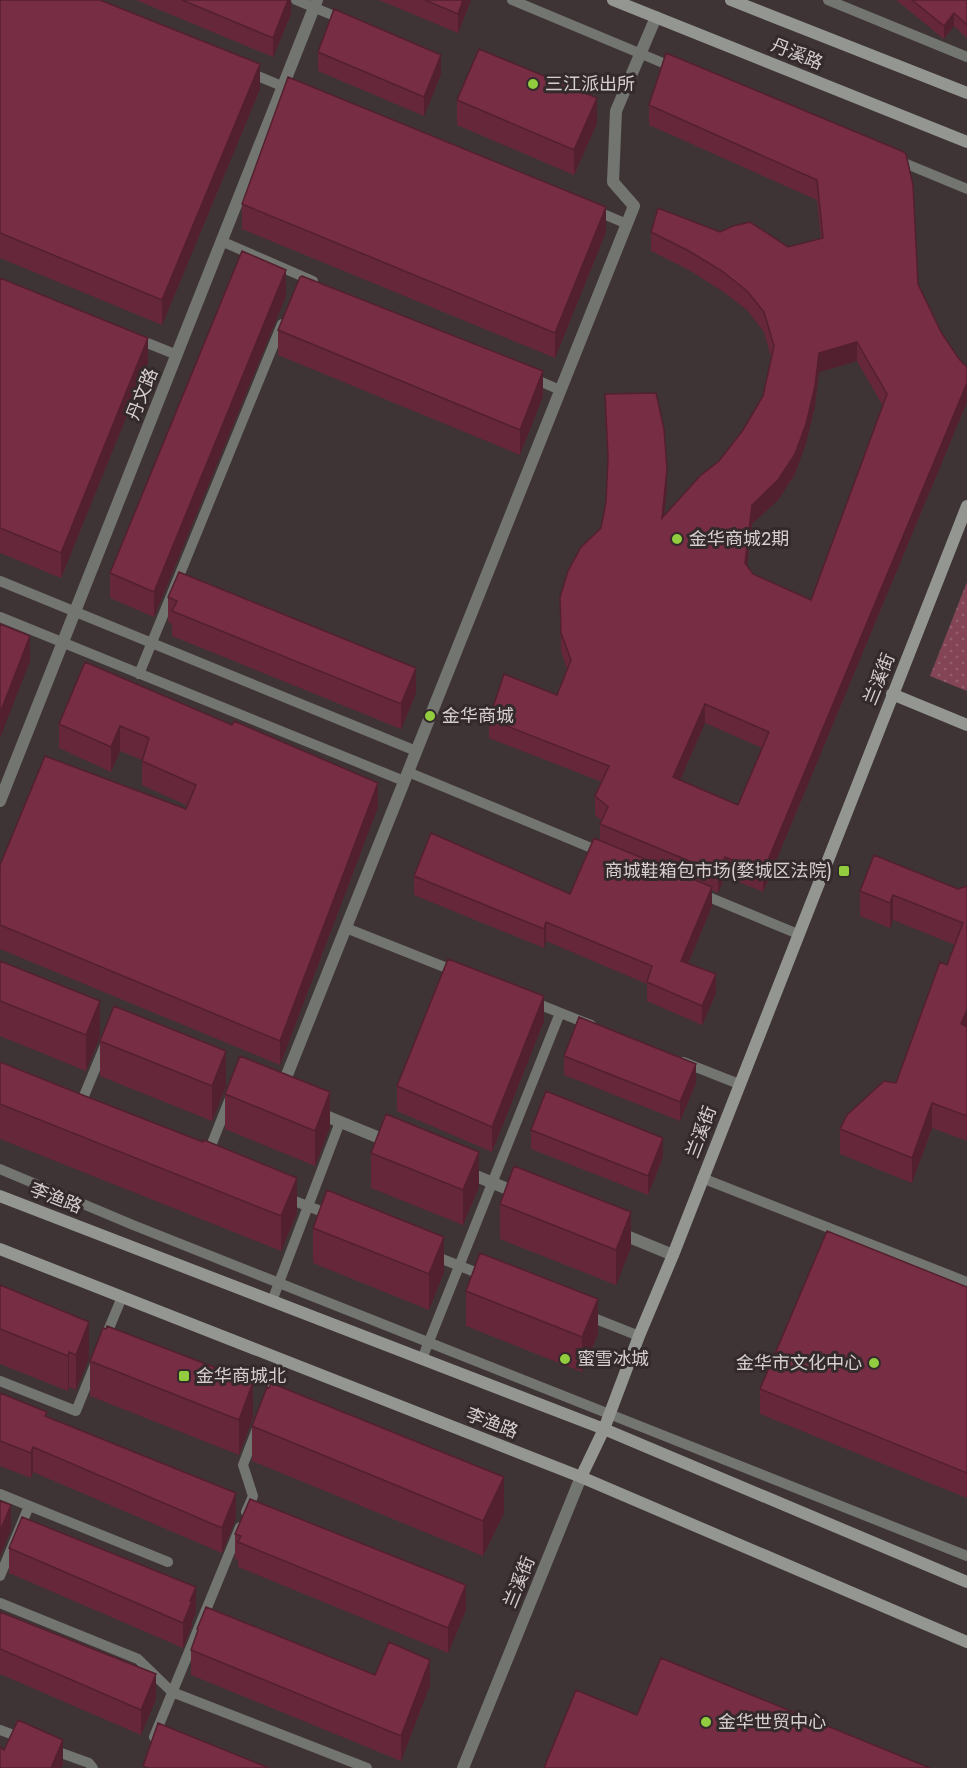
<svg xmlns="http://www.w3.org/2000/svg" width="967" height="1768" font-family="Jost,'Noto Sans SC',sans-serif">
  <style>
    .grass { fill: url(#grass-dots) }
    .lines { fill: none; stroke-linecap: round; stroke-linejoin: round }
    .lane { stroke: #737571; stroke-width: 10 }
    .street { stroke: #737571; stroke-width: 12 }
    .secondary { stroke: #949791; stroke-width: 12 }
    .wall { fill: #66273a; fill-rule: evenodd }
    .shaded-wall { fill: #53202f }
    .building { fill: #772d43; stroke: #53202f; stroke-width: 1.5; fill-rule: evenodd }
    .poi-dot { fill: #92cd3f; stroke: #342a2c; stroke-width: 2 }
    .labels { text-anchor: middle; stroke-width: 6; stroke-linejoin: round; paint-order: stroke }
    .street-label { font-size: 18px; fill: #d5cfd0; stroke: #342a2c }
    .poi-label { font-size: 18px; fill: #d5cfd0; stroke: #342a2c; text-anchor: start }
  </style>
  <defs>
    <pattern id="grass-dots" width="8" height="8" patternUnits="userSpaceOnUse" patternTransform="scale(1.5)"><rect width="8" height="8" fill="#834555"/><path d="M2 2h.1M6 6h.1" fill="none" stroke="#945f6c" stroke-width="1.8" stroke-linecap="round"/></pattern>
  </defs>
  <rect width="100%" height="100%" fill="#3e3436"/>
  <!-- grass -->
  <path class="grass" d="M967,582v109l-37,-15z"/>
  <g class="lines">
    <!-- lane -->
    <path class="lane" d="M296,0l48,20
      M512,0l163,68
      M828,0l139,57
      M248,72l41,17
      M897,160l70,29
      M594,210l33,14
      M221,241l92,40
      M135,338l42,17
      M530,377l30,13
      M0,581l416,170
      M0,617l404,164
      M139,674l143,-350
      M408,772l193,80
      M699,893l99,41
      M346,928l111,44
      M533,1002l58,23
      M683,1062l56,22
      M79,1108l26,-63
      M207,1156l23,-58
      M0,1169l133,56 834,331
      M702,1178l265,104
      M284,1197l47,18
      M432,1255l53,21
      M272,1301l68,-179
      M586,1315l53,21
      M105,1338l17,-41
      M422,1359l138,-346
      M0,1381l76,30 19,-47
      M269,1397l14,-37
      M0,1494l168,68
      M246,1512l7,-16 -10,-31 15,-39
      M0,1576l29,-70
      M0,1603l138,56 34,33 195,76
      M0,1730l24,9
      M154,1737l86,-210
      M50,1749l39,14 4,5"/>
    <!-- street -->
    <path class="street" d="M0,801l317,-801
      M281,1090l353,-884 -21,-24 3,-71 40,-94
      M316,1112l76,31
      M464,1171l56,23
      M617,1232l56,23
      M463,1768l118,-291"/>
    <!-- secondary -->
    <path class="secondary" d="M613,0l354,142
      M731,0l236,93
      M892,694l75,31
      M0,1196l604,233 363,153
      M0,1249l581,228 386,165
      M581,1477l23,-48 35,-93 34,-81 294,-749"/>
  </g>
  <!-- wall -->
  <path class="wall" d="M0,0l260,89 -98,236 -162,-67z
    M136,0h155v14l-18,43z
    M379,0h92l-13,33z
    M896,0h71v38l-13,-12 -10,13z
    M318,52l123,22 -17,42 -106,-45z
    M457,100l140,23 -23,52 -117,-50z
    M649,105l255,47 14,132 23,48 18,27 8,8v35l-204,490 -38,-16 -7,17 -6,-3v16l-24,57 28,30 -14,32 -55,-24v-17l-101,-43 -2,7 -130,-53v-19l156,18 30,-53v-17l2,-3 -7,-6v-19l7,-14 -113,-44v-19l68,-24 10,-26 -6,-17 -1,-55 41,-69 5,-26 2,-35 -3,-53v-20l62,94 -3,27 55,-54 24,-31 20,-34 8,-39 -7,-25 -17,-22 -25,-19 -33,-21 -38,-19v-19h69l68,15 33,-8 -4,-39 -168,-75zM857,361l26,45 -72,194 -58,-26 -6,-8 5,-42 26,-24 17,-26 11,-31 9,-37 4,-34zM705,723l57,25 -24,57 -58,-25z
    M242,204l364,28 -51,126 -313,-129z
    M0,278l148,85 -87,215 -61,-25z
    M286,296l-132,321 -44,-19v-25z
    M278,330l265,66 -23,59 -242,-100z
    M168,597l248,96 -15,36 -229,-93v-12l-4,-2z
    M85,662l293,145 -98,258 -280,-116v-84l186,-56 2,-3 -46,-21v-25l-22,-9 -9,21 -52,-24v-24z
    M967,886v255l-35,-13 -20,55 -72,-29v-25l56,-46 59,-138 -62,-25 -3,8 -30,-12v-25l98,-2z
    M0,961l100,75 -14,35 -86,-35z
    M544,1021l-52,131 -95,-41v-25z
    M100,1041l126,45 -14,35 -112,-45z
    M564,1056l132,27 -16,38 -116,-46z
    M0,1062l80,32 217,119 -16,38 -281,-112z
    M225,1094l105,33 -15,39 -90,-37z
    M531,1130l132,27 -15,38 -117,-46z
    M371,1153l108,34 -16,38 -92,-37z
    M500,1204l131,43 -15,38 -116,-46z
    M313,1228l131,44 -15,38 -116,-47z
    M0,1285l89,73 -13,32 -7,-3 -1,4 -68,-27z
    M967,1287v211l-207,-84v-25z
    M466,1291l132,43 -16,38 -116,-46z
    M106,1329l147,88 -14,38 -149,-59v-35z
    M0,1393l47,23 189,102 -14,35 -189,-81 -2,6 -31,-12z
    M252,1426l252,87 -21,43 -231,-95z
    M235,1534l231,76 -18,43 -210,-86v-7l-3,-1z
    M9,1548l187,64 -4,10v4l-9,22 -174,-75z
    M0,1612l156,87 -15,36 -141,-61z
    M197,1629l178,46 55,10 -29,76 -210,-86v-25l6,-16z"/>
  <!-- shaded-wall -->
  <path class="shaded-wall" d="M288,0h3v14l-18,43v-19z
    M463,0h8l-13,33v-19z
    M954,13v13l-10,13v-13z
    M441,55v19l-17,42v-19z
    M260,64v25l-98,236v-25z
    M597,98v25l-23,52v-25z
    M606,207v25l-51,126v-25z
    M286,270v26l-132,321v-25z
    M148,338v25l-87,215v-25z
    M857,342v19l-38,11 -4,34 -9,37 -11,31 -17,26 -26,24 -7,58v-19l7,-58 67,-152z
    M543,371v25l-23,59v-25z
    M967,383v19l-204,490v-20z
    M667,469v19l-5,49v-19z
    M30,636v25l-30,77v-25z
    M416,668v25l-15,36v-25z
    M705,704v19l-32,73v-19z
    M120,726v25l-9,21v-25z
    M378,783v24l-98,258v-24z
    M725,857v19l-7,17v-20z
    M712,887v19l-31,74v-19z
    M893,895v25l-3,8v-25z
    M546,922v19l-2,7v-19z
    M716,974v19l-14,32v-19z
    M544,996v25l-52,131v-25z
    M100,1001v35l-14,35v-36z
    M967,1010v25l-6,-11z
    M226,1051v35l-14,35v-35z
    M696,1064v19l-16,38v-19z
    M330,1092v35l-15,39v-35z
    M932,1103v25l-20,55v-25z
    M663,1138v19l-15,38v-19z
    M479,1152v35l-16,38v-35z
    M297,1178v35l-16,38v-35z
    M631,1212v35l-15,38v-35z
    M444,1237v35l-15,38v-36z
    M598,1299v35l-16,38v-35z
    M89,1322v36l-13,32v-35z
    M69,1352v35l-1,4v-35z
    M253,1382v35l-14,38v-35z
    M33,1447v25l-2,6v-25z
    M504,1477v36l-21,43v-35z
    M236,1493v25l-14,35v-25z
    M11,1505v25l-11,26v-25z
    M466,1585v25l-18,43v-25z
    M196,1587v25l-4,10v4l-9,22v-25l7,-22z
    M430,1660v25l-29,76v-25z
    M156,1674v25l-15,36v-25z
    M63,1740v25l-2,3h-10z"/>
  <!-- building -->
  <path class="building" d="M0,0h100l160,64 -98,236 -162,-67z
    M182,0h106l-15,38z
    M425,0h38l-5,14z
    M912,0h55v25l-13,-12 -10,13z
    M334,9l107,46 -17,42 -106,-45z
    M479,49l118,49 -23,52 -117,-50z
    M666,53l238,99 2,2 7,31 5,99 23,48 18,27 8,8v16l-204,489 -38,-15 -7,16 -118,-49 8,-17 -13,-11 14,-30 -120,-47 15,-45 53,21 14,-35 -10,-27 -1,-36 8,-26 13,-24 20,-19 5,-26 2,-45 -3,-63 51,-1 8,36 3,40 -5,49 38,-42 19,-15 24,-31 20,-34 11,-50 -10,-34 -17,-21 -25,-20 -33,-20 -38,-19 7,-24 62,24 13,-6 17,-4 38,25 35,-9 -6,-58 -168,-75zM857,342l30,52 -76,206 -58,-26 -8,-11 7,-58 26,-25 17,-26 11,-30 9,-38 4,-33zM705,704l64,28 -31,73 -65,-28z
    M288,77l318,130 -51,126 -313,-129z
    M242,251l44,19 -132,322 -44,-19z
    M302,276l241,95 -23,59 -242,-100 22,-53z
    M0,278l148,60 -87,215 -61,-25z
    M179,572l237,96 -15,36 -229,-93 5,-10 -9,-4z
    M0,624l30,12 -30,77z
    M85,662l147,63 2,-4 144,62 -98,258 -280,-116v-60l45,-109 141,53 10,-24 -54,-24 7,-23 -29,-12 -9,21 -52,-23z
    M431,833l139,61 24,-56 118,49 -31,74 35,13 -14,32 -55,-24 5,-16 -106,-44 -2,7 -130,-53z
    M874,855l84,34 9,-3v124l-6,14 6,3v89l-35,-13 -20,55 -72,-29 7,-14 37,-34 12,2 44,-121 7,3 16,-42 -70,-28 -3,8 -30,-12z
    M448,959l96,37 -52,131 -95,-41z
    M0,961l100,40 -14,34 -86,-34z
    M114,1006l112,45 -14,35 -112,-45z
    M579,1017l117,47 -16,38 -116,-46z
    M240,1056l90,36 -15,39 -90,-37z
    M0,1062l80,32 123,48 1,-2 93,38 -16,38 -281,-112z
    M546,1091l117,47 -15,38 -117,-46z
    M386,1114l93,38 -16,38 -92,-37z
    M514,1166l117,46 -15,38 -116,-46z
    M327,1190l117,47 -15,37 -116,-46z
    M827,1231l140,56v186l-207,-84z
    M480,1253l118,46 -16,38 -116,-46z
    M0,1285l89,37 -13,33 -7,-3 -1,4 -68,-27z
    M107,1326l146,56 -14,38 -149,-59 13,-33 3,1z
    M271,1383l233,94 -21,44 -231,-95 15,-39 2,1z
    M0,1393l47,19 -2,4 191,77 -14,35 -189,-81 -2,6 -31,-12z
    M250,1499l216,86 -18,43 -210,-86 3,-6 -6,-2z
    M0,1501l11,4 -11,26z
    M22,1517l174,70 -6,14h2l-9,22 -174,-75z
    M206,1607l169,68 14,-33 41,18 -29,76 -210,-86 7,-20 -1,-1z
    M0,1612l156,62 -15,36 -141,-61z
    M661,1658l269,110h-386l32,-78 61,25z
    M18,1720l45,20 -12,28h-51v-21l4,3z
    M158,1723l111,45h-121l-5,-2z"/>
  <!-- markers -->
  <g class="poi-dot">
    <circle cx="533" cy="84" r="6"/>
    <circle cx="677" cy="539" r="6"/>
    <circle cx="430" cy="716" r="6"/>
    <rect x="838" y="865" width="12" height="12" rx="3"/>
    <circle cx="565" cy="1359" r="6"/>
    <circle cx="874" cy="1363" r="6"/>
    <rect x="178" y="1370" width="12" height="12" rx="3"/>
    <circle cx="706" cy="1722" r="6"/>
  </g>
  <g class="labels">
    <!-- street labels -->
    <g class="street-label">
      <text transform="translate(797 54) rotate(22)" y="6">丹溪路</text>
      <text transform="translate(142 394) rotate(-68)" y="6">丹文路</text>
      <text transform="translate(879 679) rotate(-68)" y="6">兰溪街</text>
      <text transform="translate(701 1132) rotate(-69)" y="6">兰溪街</text>
      <text transform="translate(56 1198) rotate(21)" y="6">李渔路</text>
      <text transform="translate(492 1423) rotate(21)" y="6">李渔路</text>
      <text transform="translate(519 1582) rotate(-68)" y="6">兰溪街</text>
    </g>
    <!-- poi labels -->
    <g class="poi-label">
      <text x="545" y="90">三江派出所</text>
      <text x="689" y="545">金华商城2期</text>
      <text x="442" y="722">金华商城</text>
      <text x="832" y="877" text-anchor="end">商城鞋箱包市场(婺城区法院)</text>
      <text x="577" y="1365">蜜雪冰城</text>
      <text x="862" y="1369" text-anchor="end">金华市文化中心</text>
      <text x="196" y="1382">金华商城北</text>
      <text x="718" y="1728">金华世贸中心</text>
    </g>
  </g>
</svg>
